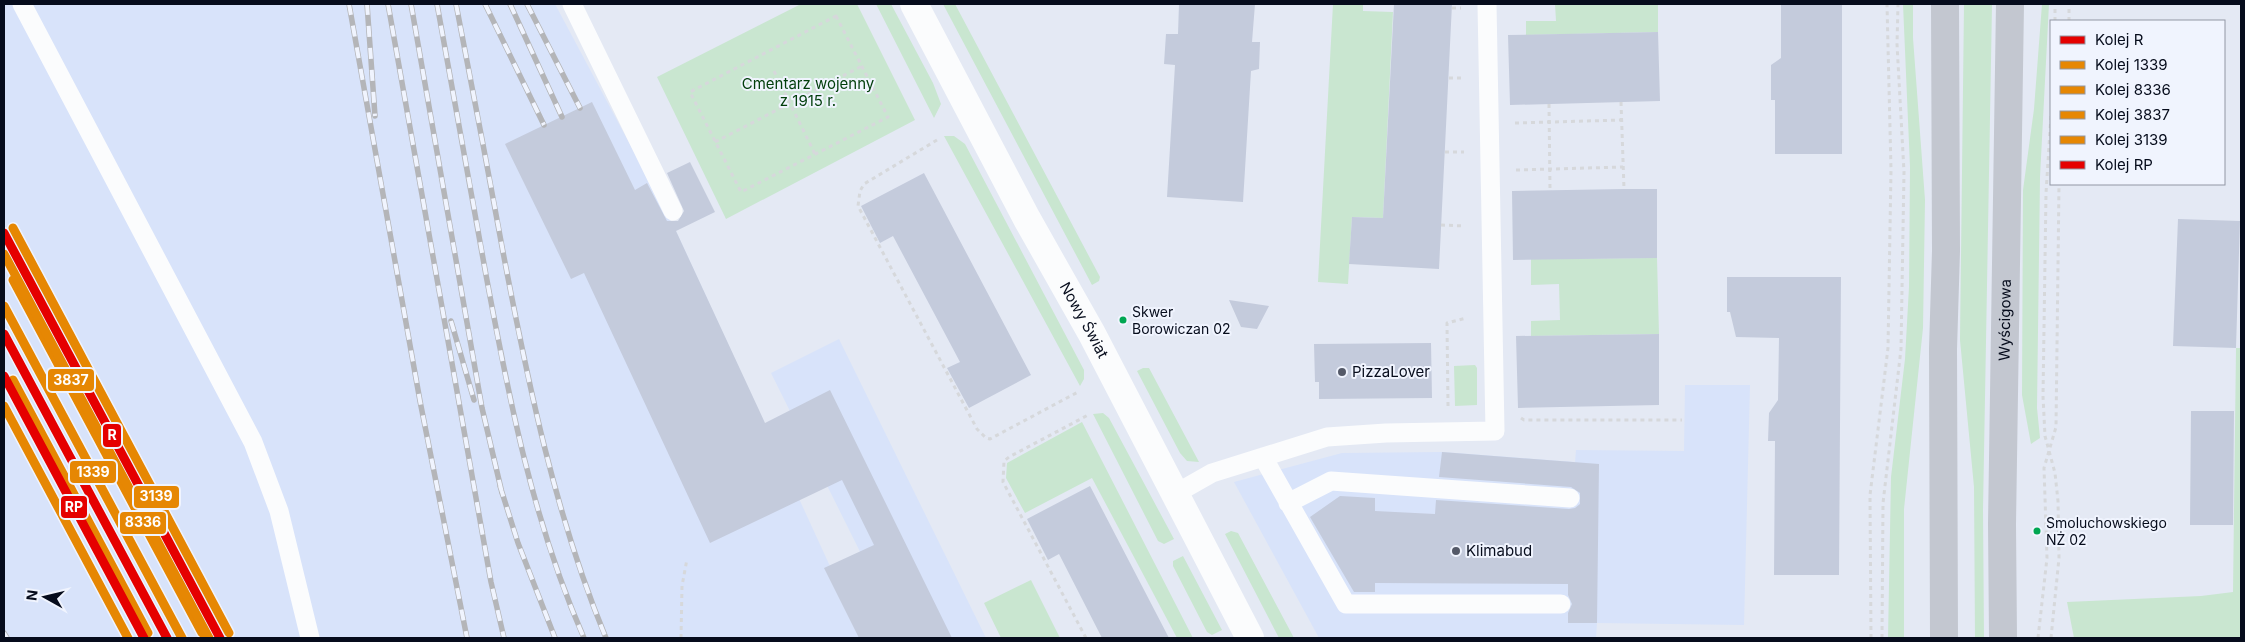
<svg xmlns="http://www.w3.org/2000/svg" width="2245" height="642" font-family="Inter,sans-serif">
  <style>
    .built { fill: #d8e3fa }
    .green { fill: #c9e6d0 }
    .building { fill: #c4cbdc }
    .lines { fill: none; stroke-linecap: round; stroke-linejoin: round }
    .path { stroke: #d6d8db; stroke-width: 3; stroke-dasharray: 4 4; stroke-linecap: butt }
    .lane { stroke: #fbfcfd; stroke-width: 19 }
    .secondary { stroke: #fbfcfd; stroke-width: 28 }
    .primary { stroke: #c3c7d0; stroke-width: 28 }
    .rail-casing { stroke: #b4b5b8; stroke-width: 5.5 }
    .rail { stroke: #f0f4fe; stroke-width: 4; stroke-dasharray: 11; stroke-linecap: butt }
    .rail-1-casing { stroke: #f0f4fe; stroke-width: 12 }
    .rail-2-casing { stroke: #f0f4fe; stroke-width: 12 }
    .rail-3-casing { stroke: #f0f4fe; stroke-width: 12 }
    .rail-4-casing { stroke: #f0f4fe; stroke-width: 12 }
    .rail-5-casing { stroke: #f0f4fe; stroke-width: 12 }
    .rail-6-casing { stroke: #f0f4fe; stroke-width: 12 }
    .rail-1 { stroke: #e50000; stroke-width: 9 }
    .rail-2 { stroke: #e68703; stroke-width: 9 }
    .rail-3 { stroke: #e68703; stroke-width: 9 }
    .rail-4 { stroke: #e68703; stroke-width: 9 }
    .rail-5 { stroke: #e68703; stroke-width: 9 }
    .rail-6 { stroke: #e50000; stroke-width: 9 }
    .bus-dot { fill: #00a651; stroke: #f0f4fe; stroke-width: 2 }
    .poi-dot { fill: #545968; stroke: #f0f4fe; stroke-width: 2 }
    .labels { text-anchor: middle; stroke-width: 4; stroke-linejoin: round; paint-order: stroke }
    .bus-label { font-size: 14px; fill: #060c1c; stroke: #f0f4fe; text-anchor: start }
    .park-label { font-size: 15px; fill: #013e0b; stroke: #f0f4fe }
    .street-label { font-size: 15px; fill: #060c1c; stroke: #f0f4fe }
    .poi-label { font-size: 15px; fill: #060c1c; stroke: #f0f4fe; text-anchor: start }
    .line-badge { stroke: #f0f4fe; stroke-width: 2 }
    .badge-label { font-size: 14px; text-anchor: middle; font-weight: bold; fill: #fff }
  </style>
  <rect width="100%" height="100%" fill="#e4e9f4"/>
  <!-- built -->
  <path class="built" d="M4,4h551l121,227 187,407h-859z
    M839,339l147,299h-83l-132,-265z
    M1685,385h65l-6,240 -147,-2 -1,15h-277l-85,-156 108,-29 100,-1 133,10 1,-12 108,1z"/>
  <!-- green -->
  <path class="green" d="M801,4h56l58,116 -189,99 -69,-142z
    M876,4h15l42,79 8,21 -7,14z
    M943,4h12l145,273 -1,4 -7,4z
    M1333,4h30v7l30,1 -10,206 -31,-1 -4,67 -30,-2z
    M1555,4h103v28l-132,3v-14h30z
    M1903,4h10v34l12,162 -2,128 -19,181v129h-16l3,-161 14,-118 4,-72 1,-120z
    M1964,4l28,1 -9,505 1,128h-9l-1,-151 -14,-147z
    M2042,4h7l-9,173 -3,231 3,30 -9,6 -9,-49 1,-205 11,-81z
    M944,136h10l11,8 119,226v9l-4,7z
    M1657,258l2,76 -128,2v-15l29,-1 -1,-36 -28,1v-26z
    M2236,348h5v290h-167l-7,-36 134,-6 32,-4z
    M1475,365l2,3v37l-22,1 -1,-40z
    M1143,368h6l50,94 -12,-1 -7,-8 -43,-82z
    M1103,413l6,5 65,121 -10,5 -6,-3 -65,-127z
    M1082,422l111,216h-16l-85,-160 -67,35 -19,-35 1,-15z
    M1231,531l7,2 56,105h-15l-54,-104z
    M1183,556l39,74 -10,5 -5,-3 -34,-66v-5z
    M1031,580l29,58h-59l-17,-35z"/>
  <!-- building -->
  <path class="building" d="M1179,4h76l-3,38h8l-1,27 -8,2 -8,131 -76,-5 8,-132 -11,-1 2,-30h12z
    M1394,4h58l-13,265 -90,-5 3,-47 31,1z
    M1781,4h61v150h-67v-54h-4v-35l10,-7z
    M1658,32l2,69 -150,4 -2,-70z
    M592,102l43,88 12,-7 20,38h11l6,-10 -17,-38 23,-11 25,50 -39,19 89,192 65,-33 122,248h-93l-35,-70 50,-23 -32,-65 -132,63 -126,-270 -13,6 -66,-135z
    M924,173l107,202 -62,33 -22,-40 13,-6 -67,-126 -13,7 -19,-37z
    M1624,189h33v69l-144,2 -1,-69z
    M2178,219l62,2 -4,127 -63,-2z
    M1727,277h114l-2,298h-65l1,-134h-7l1,-28 9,-13 1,-62 -43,-1 -6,-25h-3z
    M1229,300l40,6 -12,23 -16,-2z
    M1659,334v71l-141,3 -2,-72z
    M1431,343l1,55 -113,1v-17h-4l-1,-38z
    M2191,411h43l-1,114h-43z
    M1442,452l157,12 -2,159h-29v-10l4,-9 -4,-9v-11l-193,-1v9h-21l-44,-75 30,-21 35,2v13l60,3 1,-14 133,9 6,-1 5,-4v-11l-9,-6 -132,-10z
    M1090,486l79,152h-67l-43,-84 -11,6 -21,-41z"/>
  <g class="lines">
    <!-- path -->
    <path class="path" d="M1452,8h9
      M836,16l52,101 -147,75 -51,-100z
      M2055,21v-17
      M2069,21v-17
      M774,71l41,83
      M1449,78h14
      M1621,102l3,87
      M1549,104l1,86
      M1515,123l107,-3
      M937,140l-73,44 -4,7 -2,15 119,223 9,9 4,1 88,-47
      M715,142l147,-76
      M1445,152h19
      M1516,170l107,-3
      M1441,225l24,1
      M1448,406l-1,-83 19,-5
      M1521,418l3,2h158
      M681,638l1,-52 5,-27
      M1086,638l-83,-156 1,-21 5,-4 81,-43
      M1871,638l-1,-143 18,-147 3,-178 -4,-166
      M1882,638l1,-135 18,-154 3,-177 -7,-128 1,-40
      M2038,638l9,-80 -3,-90 12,-41 3,-243
      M2051,638l8,-80 -1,-57 -3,-28 -10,-37 -2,-40 3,-203 5,-78"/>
    <!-- lane -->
    <path class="lane" d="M22,4l231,438 26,69 31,127
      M572,4l101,207
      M1263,457l83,147h215
      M1175,494l37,-21 115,-36 59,-4 109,-2 -8,-427
      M1288,503l43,-22 239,17"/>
    <!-- secondary -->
    <path class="secondary" id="s1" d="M914,4l113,215 65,115 158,304"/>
    <!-- primary -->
    <g class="primary">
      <path d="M1944,638l-1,-289 3,-98 -1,-247"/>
      <path id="s2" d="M2003,638l-1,-114 8,-520"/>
    </g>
    <!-- rail casing -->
    <g class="rail-casing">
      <path id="rail" d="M349,4l71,397 47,237
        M367,4l8,112
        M388,4l103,578 13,56
        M411,4l71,404 20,85
        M437,4c16,90 33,180 49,271 23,124 47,247 98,363
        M456,4c16,83 32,165 47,248 25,131 52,263 103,386
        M485,4l59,121
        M510,4l52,113
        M527,4l53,104
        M451,321l23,79
        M500,486l18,57 37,95
        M4,633l3,5"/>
    </g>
    <!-- rail -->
    <use href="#rail" class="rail"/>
    <!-- rail-1 casing -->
    <g class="rail-1-casing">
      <path id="rail-1" d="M4,233l216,405
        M4,334l163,304"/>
    </g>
    <!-- rail-2 casing -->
    <g class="rail-2-casing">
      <path id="rail-2" d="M4,306l178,332"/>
    </g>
    <!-- rail-3 casing -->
    <g class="rail-3-casing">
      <path id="rail-3" d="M13,280l189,353"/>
    </g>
    <!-- rail-4 casing -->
    <g class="rail-4-casing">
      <path id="rail-4" d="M4,254l205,384
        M4,406l124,232"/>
    </g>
    <!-- rail-5 casing -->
    <g class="rail-5-casing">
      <path id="rail-5" d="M13,228l216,405
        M13,380l135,253"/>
    </g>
    <!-- rail-6 casing -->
    <g class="rail-6-casing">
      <path id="rail-6" d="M4,376l140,262"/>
    </g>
    <!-- rail-1 -->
    <use href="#rail-1" class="rail-1"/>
    <!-- rail-2 -->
    <use href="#rail-2" class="rail-2"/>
    <!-- rail-3 -->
    <use href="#rail-3" class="rail-3"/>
    <!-- rail-4 -->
    <use href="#rail-4" class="rail-4"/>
    <!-- rail-5 -->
    <use href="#rail-5" class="rail-5"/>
    <!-- rail-6 -->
    <use href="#rail-6" class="rail-6"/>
  </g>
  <!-- markers -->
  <g class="bus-dot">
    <circle cx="1123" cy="320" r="4.5"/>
    <circle cx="2037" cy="531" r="4.5"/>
  </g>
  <g class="poi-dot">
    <circle cx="1342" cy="372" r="5"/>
    <circle cx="1456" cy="551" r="5"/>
  </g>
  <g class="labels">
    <!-- bus labels -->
    <g class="bus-label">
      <text x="1132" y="317">Skwer<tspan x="1132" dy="17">Borowiczan 02</tspan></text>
      <text x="2046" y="528">Smoluchowskiego<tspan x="2046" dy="17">NŻ 02</tspan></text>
    </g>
    <!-- park labels -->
    <g class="park-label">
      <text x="808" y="89">Cmentarz wojenny<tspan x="808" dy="17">z 1915 r.</tspan></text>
    </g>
    <!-- street labels -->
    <g class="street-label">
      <text dy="5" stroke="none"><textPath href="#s1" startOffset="359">Nowy Świat</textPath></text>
      <text dy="5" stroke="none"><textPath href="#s2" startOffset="318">Wyścigowa</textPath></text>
    </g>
    <!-- poi labels -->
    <g class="poi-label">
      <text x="1352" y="377">PizzaLover</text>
      <text x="1466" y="556">Klimabud</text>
    </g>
  </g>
  <g class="line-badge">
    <rect x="47" y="368" width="48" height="24" rx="5" fill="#e68703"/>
    <rect x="102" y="423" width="20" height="25" rx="5" fill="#e50000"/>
    <rect x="69" y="460" width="48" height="24" rx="5" fill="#e68703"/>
    <rect x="133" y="485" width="47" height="24" rx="5" fill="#e68703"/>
    <rect x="60" y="495" width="28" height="24" rx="5" fill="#e50000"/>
    <rect x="119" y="511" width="48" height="24" rx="5" fill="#e68703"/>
  </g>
  <g class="badge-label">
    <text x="71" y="385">3837</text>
    <text x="112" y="440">R</text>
    <text x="93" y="477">1339</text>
    <text x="156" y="501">3139</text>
    <text x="74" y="512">RP</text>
    <text x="143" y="527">8336</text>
  </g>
  <!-- border -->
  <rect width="2245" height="642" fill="none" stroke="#060c1c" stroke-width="10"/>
  <!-- legend -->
  <rect x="2050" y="20" width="175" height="165" fill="#f0f4fe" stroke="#9297a4"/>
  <rect x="2060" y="36" width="25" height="8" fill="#e50000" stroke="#9297a4"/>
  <text x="2095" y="45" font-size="15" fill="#060c1c">Kolej R</text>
  <rect x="2060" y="61" width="25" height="8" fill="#e68703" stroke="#9297a4"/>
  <text x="2095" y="70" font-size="15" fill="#060c1c">Kolej 1339</text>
  <rect x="2060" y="86" width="25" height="8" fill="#e68703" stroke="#9297a4"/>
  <text x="2095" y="95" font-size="15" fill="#060c1c">Kolej 8336</text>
  <rect x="2060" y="111" width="25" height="8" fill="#e68703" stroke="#9297a4"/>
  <text x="2095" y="120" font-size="15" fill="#060c1c">Kolej 3837</text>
  <rect x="2060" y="136" width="25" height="8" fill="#e68703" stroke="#9297a4"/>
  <text x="2095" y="145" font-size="15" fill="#060c1c">Kolej 3139</text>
  <rect x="2060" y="161" width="25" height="8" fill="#e50000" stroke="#9297a4"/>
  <text x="2095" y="170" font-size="15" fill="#060c1c">Kolej RP</text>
  <!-- north arrow -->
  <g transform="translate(45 597) rotate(278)" stroke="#f0f4fe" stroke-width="4" paint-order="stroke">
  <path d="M0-4L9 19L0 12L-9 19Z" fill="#060c1c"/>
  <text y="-8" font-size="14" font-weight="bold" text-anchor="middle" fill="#060c1c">N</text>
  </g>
</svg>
